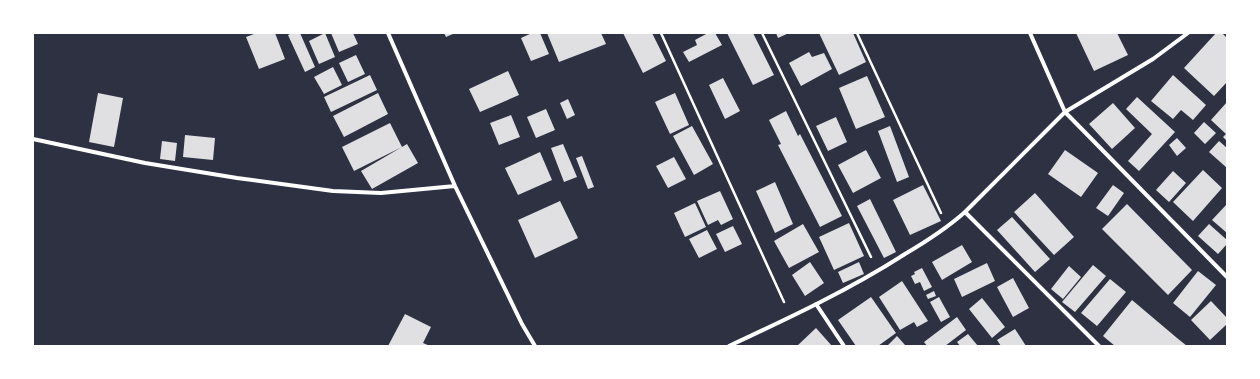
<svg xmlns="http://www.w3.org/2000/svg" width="1260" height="379" font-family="'Alegreya Sans',sans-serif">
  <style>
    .building { fill: #e0e0e3 }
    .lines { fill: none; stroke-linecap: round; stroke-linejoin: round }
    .path { stroke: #fff; stroke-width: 2.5 }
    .minor { stroke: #fff; stroke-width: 4 }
  </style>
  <rect width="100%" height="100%" fill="#2d3142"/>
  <!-- building -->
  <path class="building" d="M257,33h18l10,26 -26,10 -13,-32z
    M292,33h8l15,34 -10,5 -17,-37z
    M325,33l10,24 -16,7 -10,-23z
    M331,33h22l5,11 -19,8z
    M444,33h11l-9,4z
    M532,33h8l9,21 -18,7 -10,-23z
    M547,33h54l5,11 -47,18z
    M623,33h29l14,28 -23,12z
    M708,33h7l7,12 -33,17 -6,-10 14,-7 -2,-5z
    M727,33h26l21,42 -21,10z
    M776,33h13l-11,5z
    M819,33h34l13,29 -27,13z
    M1076,33h41l11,22 -34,16z
    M1216,33h6l5,5v44l-13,14 -30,-28z
    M809,52l3,5 12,-4 8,16 -31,17 -12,-23z
    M356,55l9,19 -17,8 -9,-19z
    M333,67l9,18 -18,9 -10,-17z
    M508,71l11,24 -39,17 -11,-23z
    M370,75l7,15 -46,22 -7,-15z
    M1173,75l33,30 -13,15 -12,-10 -8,9 -22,-18z
    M867,76l18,41 -29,12 -17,-41z
    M723,78l17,33 -15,8 -16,-34z
    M98,93l25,5 -9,49 -25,-5z
    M378,93l10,21 -44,23 -11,-21z
    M675,93l14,32 -19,9 -15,-32z
    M1137,97l38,35 -36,39 -11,-10 24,-27 -26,-25z
    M568,99l7,16 -8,4 -7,-16z
    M1227,102v39l-4,-4 3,-3 -15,-14z
    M1113,103l22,25 -23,21 -23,-25z
    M546,109l9,21 -19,8 -9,-21z
    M786,111l12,25 2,-2 42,82 -22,11 -42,-82 3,-1 -12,-24z
    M511,115l9,22 -21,8 -9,-22z
    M836,117l11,25 -19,9 -12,-25z
    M1204,122l12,11 -11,11 -11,-11z
    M390,123l12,24 -48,24 -12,-24z
    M692,126l21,38 -19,11 -21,-39z
    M890,126l19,51 -12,5 -19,-51z
    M185,135l30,3 -2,22 -30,-3z
    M1177,138l9,10 -9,8 -8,-11z
    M162,141l15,2 -2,18 -15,-2z
    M1219,141l8,7v20l-18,-16z
    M407,144l11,19 -46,26 -11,-18z
    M563,144l14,33 -13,5 -13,-34z
    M866,150l15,28 -28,15 -15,-28z
    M1065,150l33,23 -17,24 -33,-23z
    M540,152l12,28 -34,15 -13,-27z
    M582,156l12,31 -6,2 -12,-31z
    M674,157l12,22 -18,9 -12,-22z
    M1203,170l19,18 -29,33 -20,-19z
    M1173,171l13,12 -17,19 -13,-12z
    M775,182l18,42 -18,9 -19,-42z
    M923,185l18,36 -31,14 -17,-35z
    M1113,185l11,8 -16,23 -12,-8z
    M720,191l13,28 -12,6 -3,-5 -10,5 -11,-24z
    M1035,193l39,44 -20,18 -40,-43z
    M870,199l26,53 -12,6 -27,-52z
    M560,201l18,37 -43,20 -17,-38z
    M695,203l11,24 -21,10 -11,-24z
    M1127,204l65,66 -24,25 -66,-66z
    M1227,204v29l-15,-13z
    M1012,217l38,42 -15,13 -38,-42z
    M849,223l15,33 -30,14 -15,-33z
    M803,224l16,28 -30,16 -15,-27z
    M1209,224l18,16v4l-9,10 -20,-18z
    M733,226l9,18 -17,8 -9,-18z
    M707,230l10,19 -18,9 -10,-19z
    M962,245l10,17 -30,18 -10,-18z
    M810,262l14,21 -19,13 -13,-21z
    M859,262l5,12 -21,9 -5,-11z
    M987,263l8,18 -33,16 -8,-18z
    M1093,265l13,11 -31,36 -13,-10z
    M1069,266l12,11 -18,22 -12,-10z
    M922,268l10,19 -8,4 -4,-9 -5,2 -4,-8 4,-2 -1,-2z
    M1198,271l18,14 -26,32 -17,-14z
    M1013,278l16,30 -16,9 -16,-30z
    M1110,279l16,13 -29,34 -16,-13z
    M902,281l26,40 -11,6 -3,-5 -14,8 -21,-33z
    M934,291l2,5 -8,3 -2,-4z
    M871,297l25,36 -18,13h-22l-18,-26z
    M939,297l11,20 -9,5 -11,-20z
    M982,298l23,29 -13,11 -23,-29z
    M1132,300l45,38 10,8h-72l-12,-10z
    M1211,301l16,17v6l-17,16 -19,-20z
    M405,314l26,13 -8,16 7,3h-42z
    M957,317l9,13 -21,16h-18l-3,-4z
    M816,328l16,18h-35z
    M1015,329l11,17h-25l-4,-6z
    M968,334l10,12h-18l-3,-4z
    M897,336l8,9 -2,1h-16z"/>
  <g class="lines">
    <!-- path -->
    <path class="path" d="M661,33l123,269
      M762,33l109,224
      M857,33l84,180"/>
    <!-- minor -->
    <path class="minor" d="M388,33l67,153 67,138 13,22
      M1030,33l35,79 162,165
      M33,139l112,24 92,15 96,13 48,2 74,-7
      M965,212l134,134
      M816,304l28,42
      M729,346c60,-28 120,-56 176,-92 22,-13 41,-25 60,-42l100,-100 88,-53 35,-26"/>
  </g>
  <!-- border -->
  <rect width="1260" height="379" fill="none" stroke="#ffffff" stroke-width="68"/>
</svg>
